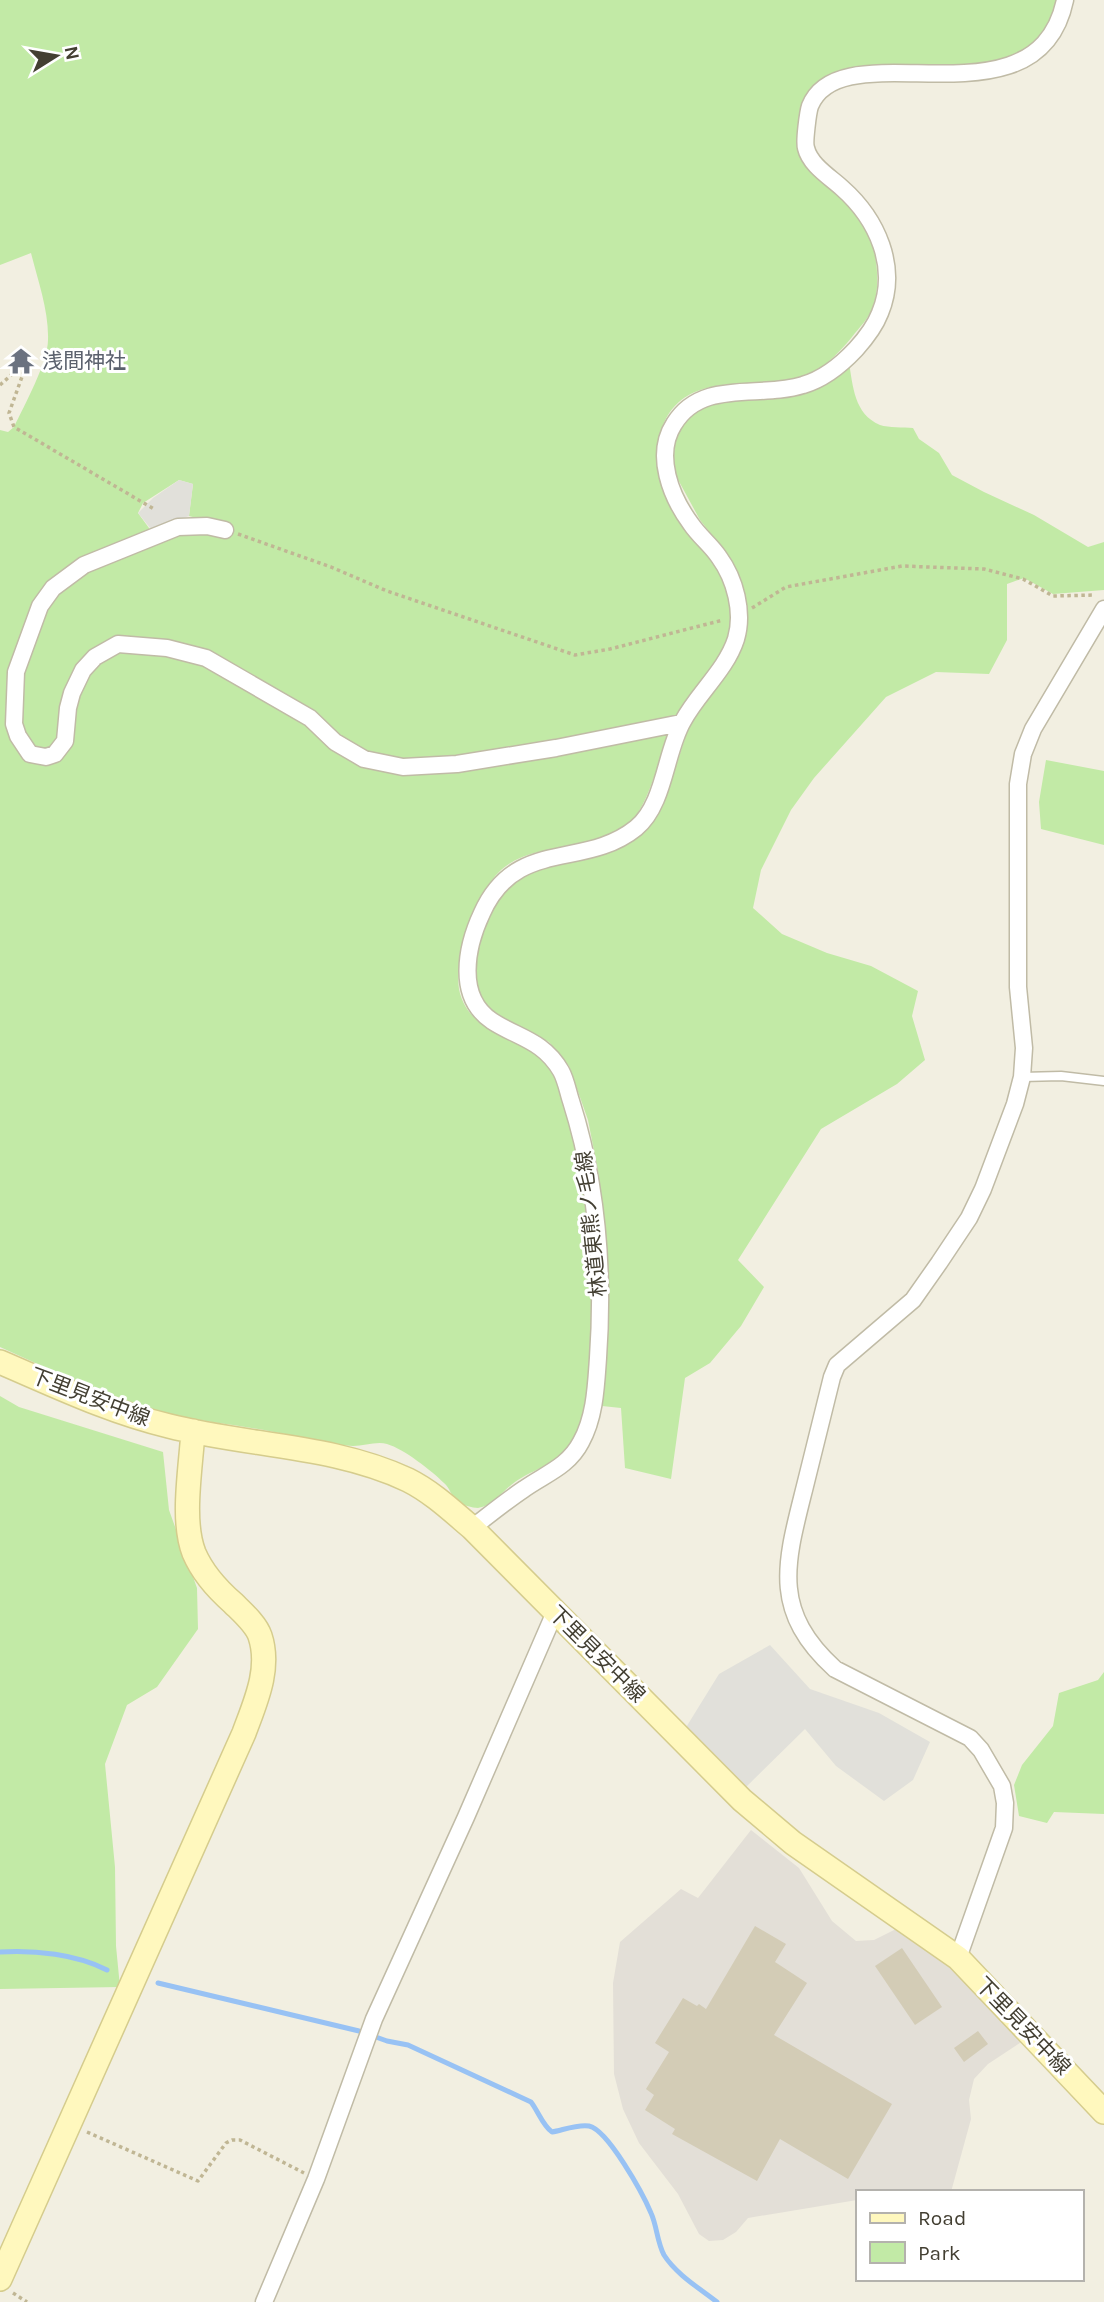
<svg xmlns="http://www.w3.org/2000/svg" width="1104" height="2302" font-family="Karla,'Noto Sans JP',sans-serif">
  <style>
    .industrial { fill: #e3dfd7 }
    .green { fill: #c2eaa6; fill-rule: evenodd }
    .parking { fill: #e1e0da }
    .lines { fill: none; stroke-linecap: round; stroke-linejoin: round }
    .stream { stroke: #98c2f4; stroke-width: 5 }
    .building { fill: #d3ccb6 }
    .lane-casing { stroke: #c0bba6; stroke-width: 11 }
    .street-casing { stroke: #c0bba6; stroke-width: 19 }
    .secondary-casing { stroke: #d5cc8d; stroke-width: 26 }
    .path { stroke: #c0b694; stroke-width: 3.5; stroke-dasharray: 3.5 3.5; stroke-linecap: butt }
    .lane { stroke: #fff; stroke-width: 8 }
    .street { stroke: #fff; stroke-width: 16 }
    .secondary { stroke: #fff8be; stroke-width: 23 }
    .labels { text-anchor: middle; stroke-width: 6; stroke-linejoin: round; paint-order: stroke }
    .worship-label { font-size: 21px; fill: #5b616d; stroke: #fff; text-anchor: start }
    .street-label { font-size: 21px; fill: #433f32; stroke: #fff }
  </style>
  <rect width="100%" height="100%" fill="#f2efe1"/>
  <!-- industrial -->
  <path class="industrial" d="M751,1830l48,38 33,53 24,20 18,-1 24,-12 53,38 72,75 -35,23 -14,15 -5,21 2,19 -20,73h-94v8l-109,18 -12,14 -13,8 -14,1 -10,-7 -21,-40 -39,-51 -16,-34 -9,-35 -1,-91 7,-41 61,-53 17,9z"/>
  <!-- green -->
  <path class="green" d="M0,0h1060l-3,14 -25,33 -32,16 -183,25 -15,62c18,20 39,38 55,60 17,24 27,71 15,99 -4,10 -13,19 -20,28 -14,17 -32,35 -53,43 -11,4 -24,2 -35,3 -37,1 -82,-1 -100,40 -16,36 1,78 23,107 11,16 27,29 35,46 8,15 10,40 7,56 -7,34 -41,70 -57,100 -15,27 -22,73 -44,93 -35,31 -95,13 -129,47 -21,20 -45,88 -40,117 8,42 51,42 77,65 20,16 29,47 35,71 19,66 37,260 0,318 -14,22 -36,25 -56,39 -12,8 -21,24 -37,26 -5,0 -17,-3 -21,-7 -6,-5 -7,-13 -13,-18 -12,-12 -40,-34 -57,-39 -10,-3 -23,2 -34,2 -26,-1 -53,-10 -79,-14 -34,-7 -69,-10 -102,-17 -60,-14 -116,-43 -172,-68v-917l8,2 6,-5c10,-21 34,-65 34,-87 1,-29 -10,-59 -17,-87l-31,12zM179,480l14,4 -4,32 37,10 -69,13 -19,-26 5,-10z
    M849,363c4,23 5,51 31,62 9,3 23,2 33,3l6,11 20,14 13,22 32,17 50,23 54,32 16,-5v48l-51,4 -29,-16 -17,6v56l-18,34 -53,-2 -50,25 -72,81 -23,32 -30,60 -8,38 29,26 45,19 44,13 47,25 -6,25 13,44 -28,24 -76,45 -83,131 26,27 -23,39 -31,37 -25,15 -14,101 -46,-11 -4,-60 -19,-2 6,-94 -3,-65 -7,-76 -10,-51 -19,-54 -20,-24 -54,-27 -14,-11 -6,-17 -1,-29 9,-38 13,-21 15,-16 29,-16 71,-16 40,-28 12,-17 27,-83 55,-110 -1,-21 -7,-18 -12,-22 -25,-32 -25,-46 -4,-11 4,-33 23,-23 21,-7 84,-8 23,-8z
    M1046,760l58,11v74l-63,-16 -2,-27z
    M0,1396l19,11 144,45 6,58 28,78 1,41 -41,58 -30,18 -22,59 10,103 1,79 4,41 -120,2z
    M1104,1672v142l-50,-2 -7,11 -28,-7 -5,-31 8,-20 31,-39 6,-33 39,-13z"/>
  <!-- parking -->
  <path class="parking" d="M179,480l14,4 -4,32 -38,13 -13,-16 15,-15z
    M770,1645l40,44 69,24 51,29 -17,38 -29,21 -48,-35 -31,-37 -61,60 -59,-60 34,-55z"/>
  <g class="lines">
    <!-- stream -->
    <path class="stream" d="M0,1952c35,-2 76,2 107,18
      M158,1983l201,48 28,10 21,4 123,57c7,9 12,24 21,30 11,-2 26,-8 37,-6 19,4 54,68 62,87 6,13 6,29 13,42 12,19 35,33 53,47"/>
  </g>
  <!-- building -->
  <path class="building" d="M755,1926l31,18 -11,18 32,21 -33,52 118,69 -44,75 -68,-40 -23,42 -85,-47 3,-5 -30,-19 9,-15 -8,-6 23,-37 -14,-9 28,-45 14,8 2,-2 7,5z
    M902,1948l40,59 -27,18 -40,-59z
    M978,2031l10,13 -24,18 -10,-14z"/>
  <g class="lines">
    <!-- lane casing -->
    <g class="lane-casing">
      <path id="lane" d="M1022,1077l39,-1 43,5"/>
    </g>
    <!-- street casing -->
    <g class="street-casing">
      <path id="street" d="M225,530l-18,-4 -29,1 -94,38 -31,23 -13,18 -24,66 -2,52 4,12 12,18 16,3 9,-3 10,-13 3,-33 4,-15 11,-23 12,-13 23,-13 49,4 39,10 104,60 25,24 29,17 39,8 54,-3 99,-16 125,-25
        M472,1528c17,-13 34,-27 52,-39 21,-15 44,-22 57,-47 14,-25 15,-56 17,-84 6,-85 -1,-175 -27,-257 -3,-9 -5,-21 -10,-30 -18,-31 -43,-33 -69,-50 -36,-24 -26,-74 -10,-108 34,-76 102,-43 154,-85 29,-24 29,-76 47,-107 15,-28 43,-51 53,-82 8,-27 -1,-60 -17,-82 -8,-12 -20,-21 -28,-33 -20,-27 -37,-69 -17,-100 28,-46 86,-25 129,-39 21,-6 38,-20 53,-36 9,-10 19,-23 24,-36 19,-46 -3,-94 -38,-125 -12,-11 -32,-23 -36,-40 -2,-6 2,-36 4,-42 32,-79 227,28 255,-106
        M958,1958l46,-130 1,-25 -3,-17 -21,-36 -11,-12 -135,-69c-65,-59 -49,-107 -30,-183 9,-36 18,-73 27,-109l5,-12 76,-65 26,-37 30,-45 14,-29 32,-85 7,-27 2,-29 -6,-61v-203l5,-30 10,-25 71,-120
        M264,2302l52,-123 58,-160 92,-202 89,-205"/>
    </g>
    <!-- secondary casing -->
    <g class="secondary-casing">
      <path id="secondary" d="M0,1362c56,24 110,50 169,64 79,20 165,19 239,54 24,12 44,31 64,48l270,272 51,43 165,115 146,154
        M0,2279l244,-546c11,-30 27,-64 16,-97 -4,-12 -18,-24 -27,-33 -16,-14 -30,-29 -39,-50 -13,-33 -3,-86 -1,-122"/>
    </g>
    <!-- path -->
    <path class="path" d="M0,385l28,-25 -19,53 5,14 140,82
      M238,534l93,33 56,24 188,64 35,-6 113,-29
      M752,608l34,-21 116,-21 82,3 39,10 30,17 42,-1
      M87,2132l111,49 28,-38 6,-3h8l64,33
      M13,2293l14,9"/>
    <!-- lane -->
    <use href="#lane" class="lane"/>
    <!-- street -->
    <use href="#street" class="street"/>
    <!-- secondary -->
    <use href="#secondary" class="secondary"/>
  </g>
  <!-- icons -->
  <defs>
    <g id="temple-bare" transform="scale(2.1)"><path d="M0-6L5-2H3V0L6.5 2.5H4V6H1.5V3h-3V6H-4V2.5H-6.5L-3 0V-2H-5Z" fill="#6b7280" stroke="#fff" stroke-width="2.5" paint-order="stroke"/></g>
  </defs>
  <g fill-rule="evenodd">
    <use href="#temple-bare" x="21" y="361"/>
  </g>
  <g class="labels">
    <!-- worship labels -->
    <g class="worship-label">
      <text x="42" y="368">浅間神社</text>
    </g>
    <!-- street labels -->
    <g class="street-label">
      <text transform="translate(591 1224) rotate(-96)" y="7">林道東熊ノ毛線</text>
      <text transform="translate(90 1397) rotate(21)" y="7">下里見安中線</text>
      <text transform="translate(597 1654) rotate(45)" y="7">下里見安中線</text>
      <text transform="translate(1023 2026) rotate(46)" y="7">下里見安中線</text>
    </g>
  </g>
  <!-- legend -->
  <rect x="856" y="2190" width="228" height="91" fill="#ffffff" stroke="#b4b2ad" stroke-width="2"/>
  <rect x="870" y="2213" width="35" height="10" fill="#fff8be" stroke="#b4b2ad" stroke-width="2"/>
  <text x="918" y="2225" font-size="21" fill="#433f32">Road</text>
  <rect x="870" y="2242" width="35" height="21" fill="#c2eaa6" stroke="#b4b2ad" stroke-width="2"/>
  <text x="918" y="2260" font-size="21" fill="#433f32">Park</text>
  <!-- north arrow -->
  <g transform="translate(56 56) rotate(79)" stroke="#ffffff" stroke-width="5" paint-order="stroke">
  <path d="M0-5L12 26L0 18L-12 26Z" fill="#433f32"/>
  <text y="-10" font-size="19" font-weight="bold" text-anchor="middle" fill="#433f32">N</text>
  </g>
</svg>
